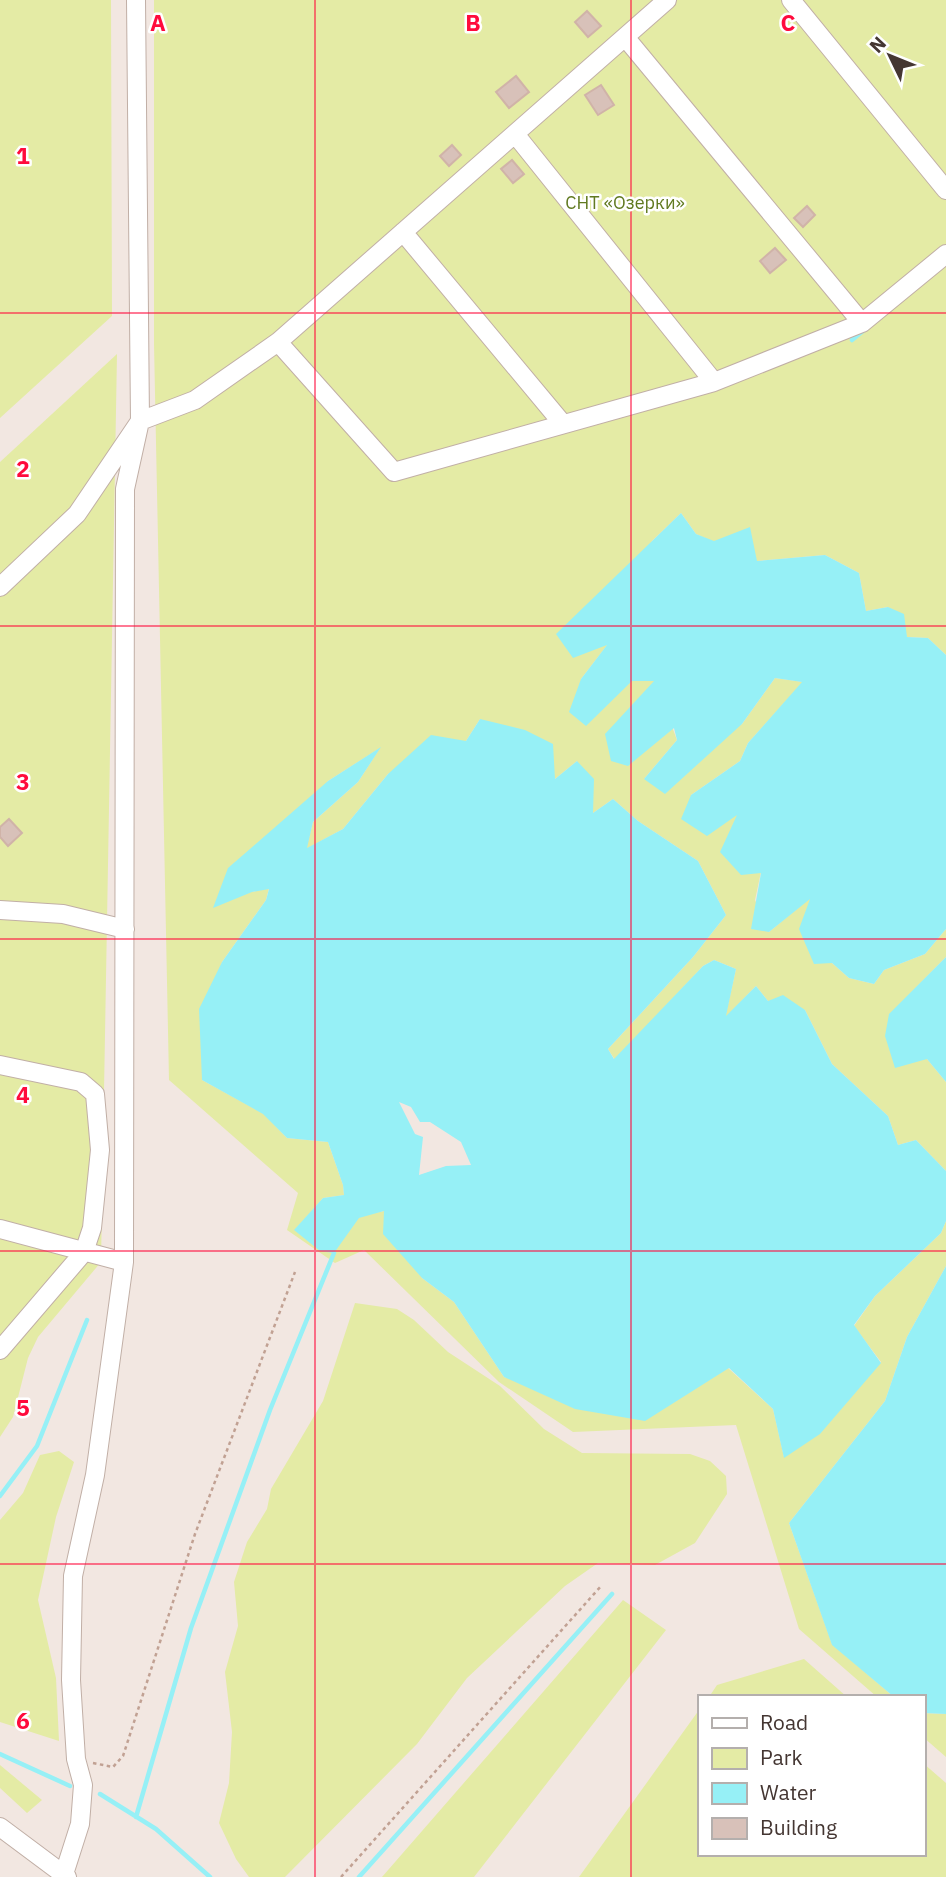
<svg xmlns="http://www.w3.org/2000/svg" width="946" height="1877" font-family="'IBM Plex Sans',sans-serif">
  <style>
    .green { fill: #e4eba5 }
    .water { fill: #96f0f6; fill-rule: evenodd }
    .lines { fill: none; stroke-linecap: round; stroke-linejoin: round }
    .stream { stroke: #96f0f6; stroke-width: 4.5 }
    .building { fill: #d8c1b9; stroke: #d0b3a8; stroke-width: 2 }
    .minor-casing { stroke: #c1afa6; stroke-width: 20 }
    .path { stroke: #c1a193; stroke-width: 2.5; stroke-dasharray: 3.5 3.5; stroke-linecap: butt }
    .minor { stroke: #fff; stroke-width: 18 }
    .grid { fill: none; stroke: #ff0b3c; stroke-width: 2; stroke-opacity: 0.55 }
    .labels { text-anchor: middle; stroke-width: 5; stroke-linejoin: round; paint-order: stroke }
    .park-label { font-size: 18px; fill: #617a21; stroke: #fff }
    .grid-label { font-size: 23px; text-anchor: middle; font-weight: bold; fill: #ff0b3c; stroke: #fff; stroke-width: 5; stroke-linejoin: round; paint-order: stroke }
  </style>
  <rect width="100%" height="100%" fill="#f2e7e1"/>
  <!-- green -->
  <path class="green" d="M0,0h111l1,316 -112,102z
    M154,0h792v655l-18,-17 -21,-1 -19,-30 -22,4 -7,-38 -34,-18 -68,6 -61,-27 -15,-21 -29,28 -44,103 -27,35 74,2 22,59 -33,39 98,-55 33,-46 28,4 -55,61 -8,18 -49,34 47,19 23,58 -6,28 14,32 41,-34 22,65 17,15 25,6 10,-14 41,-16 21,-25v28l-56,57 56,68v89l-30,-31 -18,5 -10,-29 -56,-52 -27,-54 -37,-9 -12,-15 -31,32 11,-49 -22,-9 -11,6 -88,94 -7,-11 85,-92 33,-42 -28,-54 -60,-40 -25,-22 -20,14 -16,-52 -22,18 -75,-60 -14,22 -78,33 -45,55 -37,20 7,-27 45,-40 22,-34 -52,33 -76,111 17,-4 -3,12 -44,62 -20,118 62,34 23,24 41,4 15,43 1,10 -21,3 -28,32 89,-19 38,67 32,24 50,75 141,43 83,-52 45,41 11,48 97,-95 -27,-36 21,-30 66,-63 5,-12v45l-39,71 -22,64 -96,122 43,121 62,53h-17l-78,-68 -63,-204 -163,7 -74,-50 -135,-132 -29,13 -48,-33 11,-37 -129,-113 -15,-736z
    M117,354l-16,908 -63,75 -10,21 -15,59 -13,20v-975z
    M355,1303l42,6 17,11 34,32 52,34 44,43 38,24 108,1 20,7 16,15 1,18 -32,49 -40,22 -57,-2 -33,23 -98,92 -50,66 -132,133h-36l-13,-18 -17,-36 10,-40 3,-51 -7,-60 13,-46 -4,-44 13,-40 20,-33 4,-20 52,-88z
    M59,1451l15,11 -18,55 -18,83 18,78 3,63 -59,-19v-202l23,-27 17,-38z
    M623,1600l43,30 -192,247h-92z
    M804,1659l43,38h-138l8,-12z
    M699,1710v144h224v-91l23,20v94h-367z
    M923,1713l23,1v43l-23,-20z
    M0,1765l42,35 -15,13 -27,-25z"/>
  <!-- water -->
  <path class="water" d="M681,513l15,21 18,7 36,-14 7,34 68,-6 34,18 7,38 22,-4 16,7 3,23 21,1 18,17v274l-21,25 -41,16 -10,14 -25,-6 -17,-15 -18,1 -15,-35 11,-30 -41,33 -18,-3 10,-56 -20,2 -21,-23 17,-37 -30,21 -26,-17 10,-24 49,-34 8,-18 54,-61 -27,-4 -33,46 -77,70 -21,-15 33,-39 -3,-12 -46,38 -17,-5 -6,-27 49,-53h-22l-46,45 -17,-14 12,-33 26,-34 -34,13 -17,-24z
    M480,719l45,11 28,14 2,35 22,-18 17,18 -1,34 20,-14 25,22 60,40 28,54 -33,42 -85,92 6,10 89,-93 11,-6 22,9 -10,47 30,-30 12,15 15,-6 22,15 27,54 56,52 10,29 18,-5 30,31v50l-5,12 -66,63 -21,29 27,38 -61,71 -36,24 -11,-49 -44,-41 -84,53 -70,-12 -71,-32 -50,-75 -32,-24 -39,-44 1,-23 -25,7 -25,35 -14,-2 -26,-21 29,-32 21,-3 -1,-10 -15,-43 -41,-4 -24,-24 -61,-34 -3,-71 23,-47 44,-62 3,-11 -17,3 -39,16 15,-40 100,-87 53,-34 -23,35 -45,40 -6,26 36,-19 45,-55 43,-39 35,6zM399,1102l12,5 9,15h10l31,20 10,23 -25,1 -27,9 4,-38 -8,-3z
    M946,957v125l-19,-23 -32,9 -10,-32 4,-22z
    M946,1266v448l-23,-1v-16h-29l-62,-52 -43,-122 96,-122 22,-64z"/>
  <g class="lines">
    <!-- stream -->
    <path class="stream" d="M852,340l12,-10
      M0,1496l37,-50 50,-126
      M0,1754l70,32
      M100,1794l56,35 54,48
      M136,1817l55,-189 79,-218 64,-157
      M359,1877l253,-283"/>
  </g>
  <!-- building -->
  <path class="building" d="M587,11l14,15 -13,11 -13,-15z
    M516,76l13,16 -20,16 -13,-16z
    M601,85l13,20 -16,10 -13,-20z
    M452,145l9,10 -12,11 -9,-10z
    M512,160l12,14 -11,9 -12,-14z
    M807,206l8,9 -12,12 -9,-9z
    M775,248l11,12 -16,13 -10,-12z
    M9,819l13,14 -14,13 -8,-9v-10z"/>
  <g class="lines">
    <!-- minor casing -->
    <g class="minor-casing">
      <path id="minor" d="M791,0l155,190
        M625,37l237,286
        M515,134l199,248
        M403,232l160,192
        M278,342l116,130 320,-90 148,-59 84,-69
        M0,587l77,-73 63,-93 55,-21 83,-58 389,-342
        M0,910l63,4 62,15
        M0,1065l81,17 14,12 5,56 -8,78 -8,24 -84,98
        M0,1229l124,33
        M0,1827l67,50
        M64,1874l16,-50 3,-39 -7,-26 -5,-79 2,-104 22,-101 29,-213 1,-773 15,-68 -4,-421"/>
    </g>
    <!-- path -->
    <path class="path" d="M93,1763l20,4 10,-11 72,-222 100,-262
      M341,1877l261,-292"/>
    <!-- minor -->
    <use href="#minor" class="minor"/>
  </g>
  <!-- grid -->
  <path class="grid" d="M315,0v1877M631,0v1877M0,313h946M0,626h946M0,939h946M0,1251h946M0,1564h946"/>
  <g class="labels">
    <!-- park labels -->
    <g class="park-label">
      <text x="625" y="209">СНТ «Озерки»</text>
    </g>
  </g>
  <g class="grid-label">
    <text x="158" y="31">A</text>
    <text x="473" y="31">B</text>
    <text x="788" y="31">C</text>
    <text x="23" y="164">1</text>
    <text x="23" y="477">2</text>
    <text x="23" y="790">3</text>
    <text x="23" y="1103">4</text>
    <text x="23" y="1416">5</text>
    <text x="23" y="1729">6</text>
  </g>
  <!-- legend -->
  <rect x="698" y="1695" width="228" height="161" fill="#ffffff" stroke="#b4afad" stroke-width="2"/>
  <rect x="712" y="1718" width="35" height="10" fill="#ffffff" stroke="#b4afad" stroke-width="2"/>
  <text x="760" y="1730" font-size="21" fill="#443632">Road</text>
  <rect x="712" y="1748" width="35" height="21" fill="#e4eba5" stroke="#b4afad" stroke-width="2"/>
  <text x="760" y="1765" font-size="21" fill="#443632">Park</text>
  <rect x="712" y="1783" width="35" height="21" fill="#96f0f6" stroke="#b4afad" stroke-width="2"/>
  <text x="760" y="1800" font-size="21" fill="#443632">Water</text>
  <rect x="712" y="1818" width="35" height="21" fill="#d8c1b9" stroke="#b4afad" stroke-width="2"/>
  <text x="760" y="1835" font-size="21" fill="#443632">Building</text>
  <!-- north arrow -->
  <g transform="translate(890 56) rotate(313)" stroke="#ffffff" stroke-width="5" paint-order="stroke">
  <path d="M0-5L12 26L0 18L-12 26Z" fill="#443632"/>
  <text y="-10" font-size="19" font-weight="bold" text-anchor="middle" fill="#443632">N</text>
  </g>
</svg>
